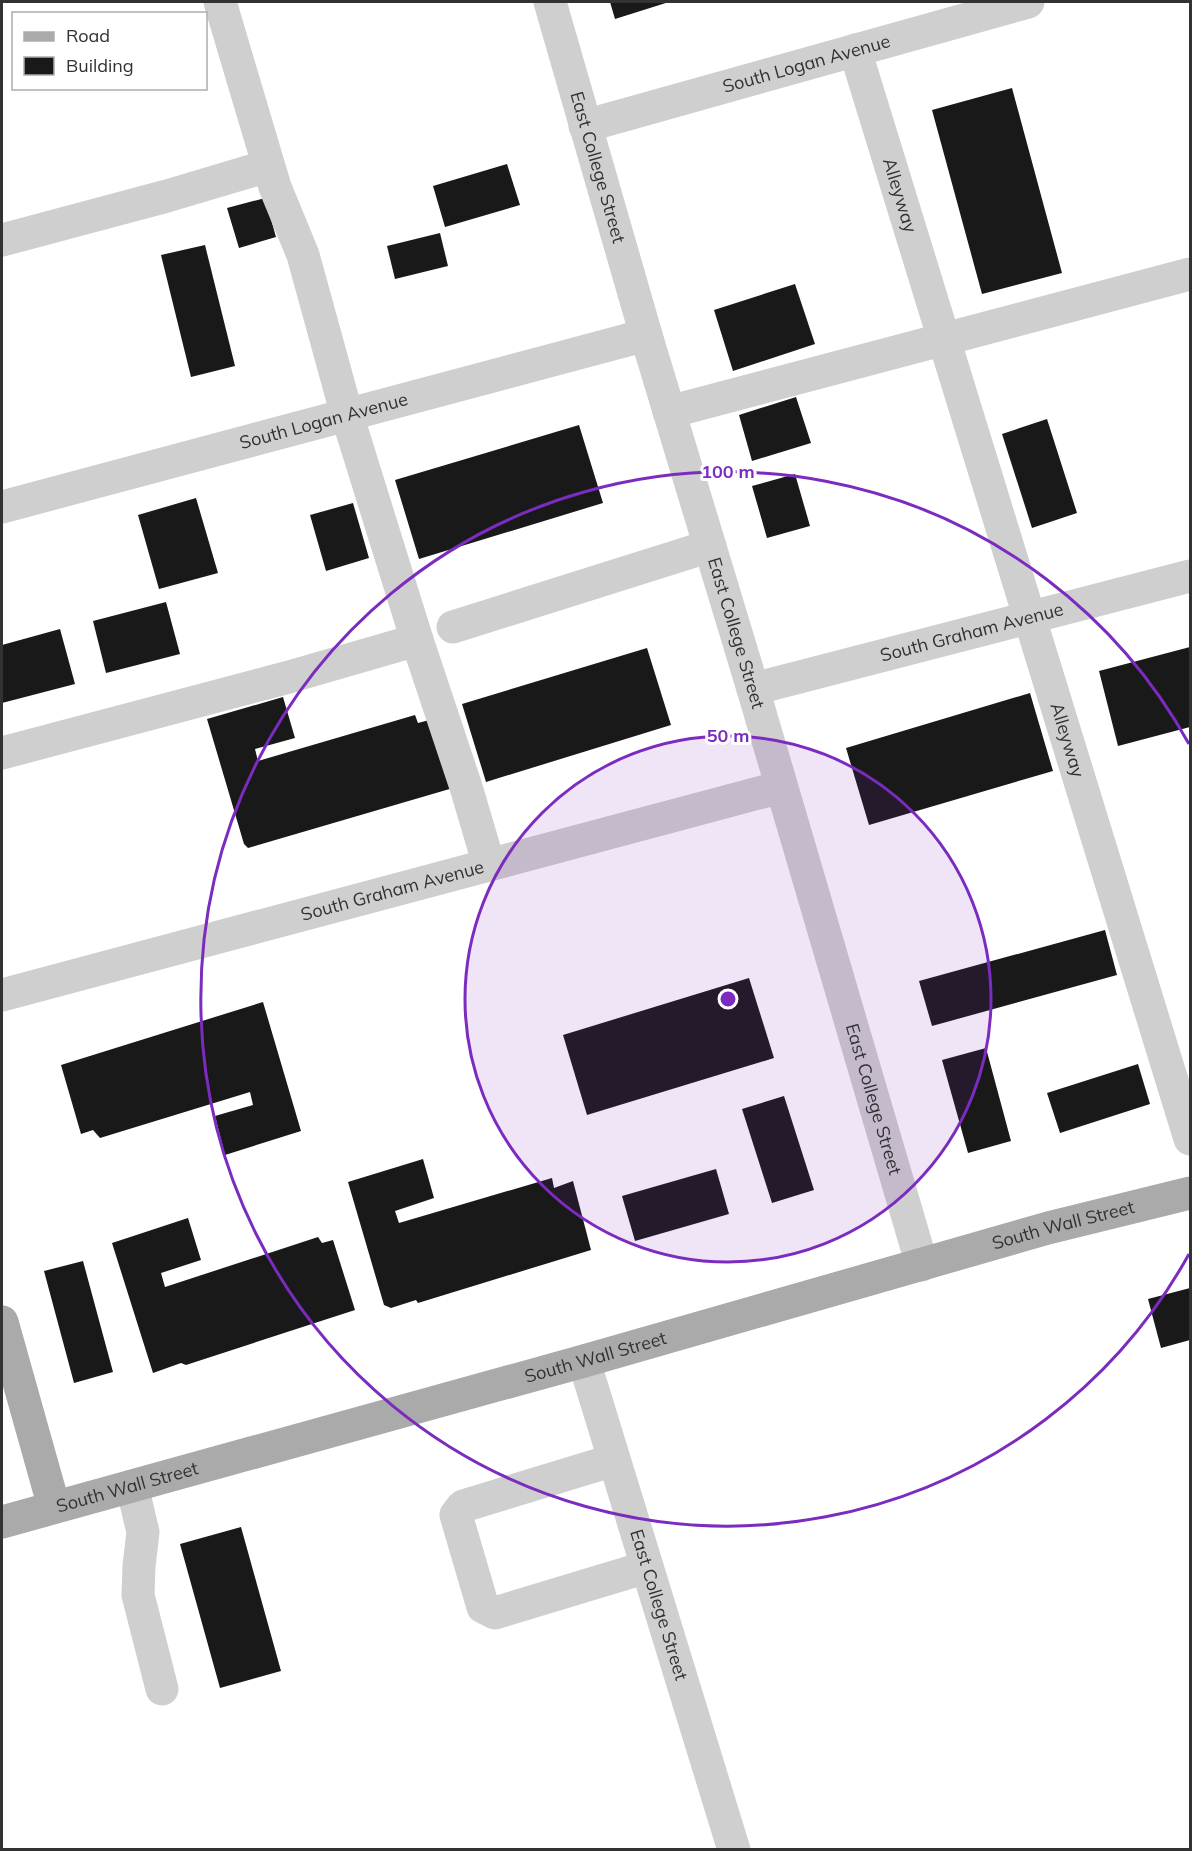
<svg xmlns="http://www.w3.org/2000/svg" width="1192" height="1851" font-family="Mulish,sans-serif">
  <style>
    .building { fill: #191919 }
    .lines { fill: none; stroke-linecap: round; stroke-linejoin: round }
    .minor { stroke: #cfcfcf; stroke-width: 33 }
    .major { stroke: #aaa; stroke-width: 33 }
    .ring { fill: none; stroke: #7b2cbf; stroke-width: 3 }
    .labels { text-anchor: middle; stroke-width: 6; stroke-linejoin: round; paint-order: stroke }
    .street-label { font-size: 18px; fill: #323232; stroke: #fff }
    .centre { fill: #7b2cbf; stroke: #fff; stroke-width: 3 }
    .ring-label { font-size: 18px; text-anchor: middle; font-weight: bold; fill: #7b2cbf; stroke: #fff; stroke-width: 6; stroke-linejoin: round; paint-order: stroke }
  </style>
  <rect width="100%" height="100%" fill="#fff"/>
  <!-- building -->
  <path class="building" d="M610,2h59l-54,17z
    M1012,88l50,185 -80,21 -50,-184z
    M507,164l13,41 -75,22 -12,-41z
    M265,198l11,39 -37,11 -12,-40z
    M440,233l8,33 -53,13 -8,-33z
    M205,245l30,121 -44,11 -30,-122z
    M795,284l20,60 -82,27 -19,-61z
    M796,397l15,46 -59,18 -13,-46z
    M1047,419l30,94 -45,15 -30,-94z
    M579,425l24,78 -184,56 -24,-79z
    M795,474l15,52 -43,12 -15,-52z
    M196,498l22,75 -59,16 -21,-74z
    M353,503l16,55 -43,13 -16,-56z
    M166,602l14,52 -74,19 -13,-52z
    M60,629l15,55 -73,19v-58z
    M1190,647v80l-72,19 -19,-75z
    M647,648l24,77 -185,57 -24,-78z
    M1030,693l23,78 -184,54 -23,-77z
    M283,697l12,41 -40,11 3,12 157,-46 3,8 15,-4 20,69 -205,60 -4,-4 -37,-125z
    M1105,930l12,45 -185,51 -13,-45z
    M749,978l25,80 -187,57 -24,-80z
    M263,1002l38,129 -76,24 -10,-39 38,-11 -3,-13 -150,46 -7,-8 -12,4 -20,-69z
    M986,1048l25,93 -43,12 -26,-93z
    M1138,1064l12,40 -90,29 -13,-40z
    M784,1096l30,94 -42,13 -30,-94z
    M423,1159l11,39 -39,13 4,12 153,-45 2,10 19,-7 18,69 -173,53 -2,-3 -25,8 -7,-3 -36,-123z
    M716,1169l13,45 -94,27 -13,-45z
    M188,1218l13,42 -40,13 4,14 153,-50 4,6 11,-3 22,70 -169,55 -5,-2 -28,10 -41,-130z
    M83,1261l30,111 -39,11 -30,-112z
    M1190,1288v52l-29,8 -13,-49z
    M241,1527l40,144 -61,17 -40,-144z"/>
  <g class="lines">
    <!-- minor -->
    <g class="minor">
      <path id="s1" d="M550,2l96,333 107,354 169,576"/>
      <path id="s2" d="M855,50l335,1089"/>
      <path id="s3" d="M585,126l443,-124"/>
      <path d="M2,240l165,-44 101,-30"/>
      <path d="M669,412l521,-138"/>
      <path id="s4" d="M2,507l644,-172"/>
      <path d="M453,627l257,-81"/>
      <path d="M417,640l49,147 23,78"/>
      <path id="s5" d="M753,689l437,-113"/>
      <path d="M2,753l287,-76 128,-37 -70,-225 -44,-160 -28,-68 -55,-185"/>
      <path id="s6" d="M2,995l779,-208"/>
      <path id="s7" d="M584,1361l150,489"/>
      <path d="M614,1460l-151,46 -7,9 27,92 12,6 152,-46"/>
      <path d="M132,1486l11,46 -4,34 -1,29 24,94"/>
    </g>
    <!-- major -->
    <g class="major">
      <path d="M2,1322l52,185"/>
      <path id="s8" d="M2,1522l582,-161 464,-133 142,-35"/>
    </g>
  </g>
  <!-- distance rings -->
  <circle cx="728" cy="999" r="263" fill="#7b2cbf" fill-opacity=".12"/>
  <g class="ring">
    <circle cx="728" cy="999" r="263"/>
    <path d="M1189 1254A527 527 0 1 1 1189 744"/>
  </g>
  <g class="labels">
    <!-- street labels -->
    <g class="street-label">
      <text dy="6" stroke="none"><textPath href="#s3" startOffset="230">South Logan Avenue</textPath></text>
      <text dy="6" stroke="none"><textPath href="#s1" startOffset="172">East College Street</textPath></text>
      <text dy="6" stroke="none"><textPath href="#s2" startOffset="152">Alleyway</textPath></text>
      <text dy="6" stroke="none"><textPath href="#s4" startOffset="333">South Logan Avenue</textPath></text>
      <text dy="6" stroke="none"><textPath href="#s5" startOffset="226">South Graham Avenue</textPath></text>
      <text dy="6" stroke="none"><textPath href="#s1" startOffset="658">East College Street</textPath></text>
      <text dy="6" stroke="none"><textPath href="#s2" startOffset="722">Alleyway</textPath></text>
      <text dy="6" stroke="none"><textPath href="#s6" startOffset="404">South Graham Avenue</textPath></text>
      <text dy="6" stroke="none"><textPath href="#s1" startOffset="1144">East College Street</textPath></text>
      <text dy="6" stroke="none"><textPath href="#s8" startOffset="1102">South Wall Street</textPath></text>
      <text dy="6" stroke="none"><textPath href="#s8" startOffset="616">South Wall Street</textPath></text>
      <text dy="6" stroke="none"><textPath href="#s8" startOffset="130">South Wall Street</textPath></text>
      <text dy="6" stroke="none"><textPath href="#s7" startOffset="255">East College Street</textPath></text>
    </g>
  </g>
  <circle cx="728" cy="999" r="9" class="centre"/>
  <g class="ring-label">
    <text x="728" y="478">100 m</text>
    <text x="728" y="742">50 m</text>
  </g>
  <!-- border -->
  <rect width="1192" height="1851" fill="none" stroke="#323232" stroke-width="6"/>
  <!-- legend -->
  <rect x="12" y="12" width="195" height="78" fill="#ffffff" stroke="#adadad" stroke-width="1.5"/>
  <rect x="24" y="32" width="30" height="9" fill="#aaaaaa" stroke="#adadad" stroke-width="1.5"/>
  <text x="66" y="42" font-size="18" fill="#323232">Road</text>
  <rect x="24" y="57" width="30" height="18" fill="#191919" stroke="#adadad" stroke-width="1.5"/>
  <text x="66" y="72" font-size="18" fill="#323232">Building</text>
</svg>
